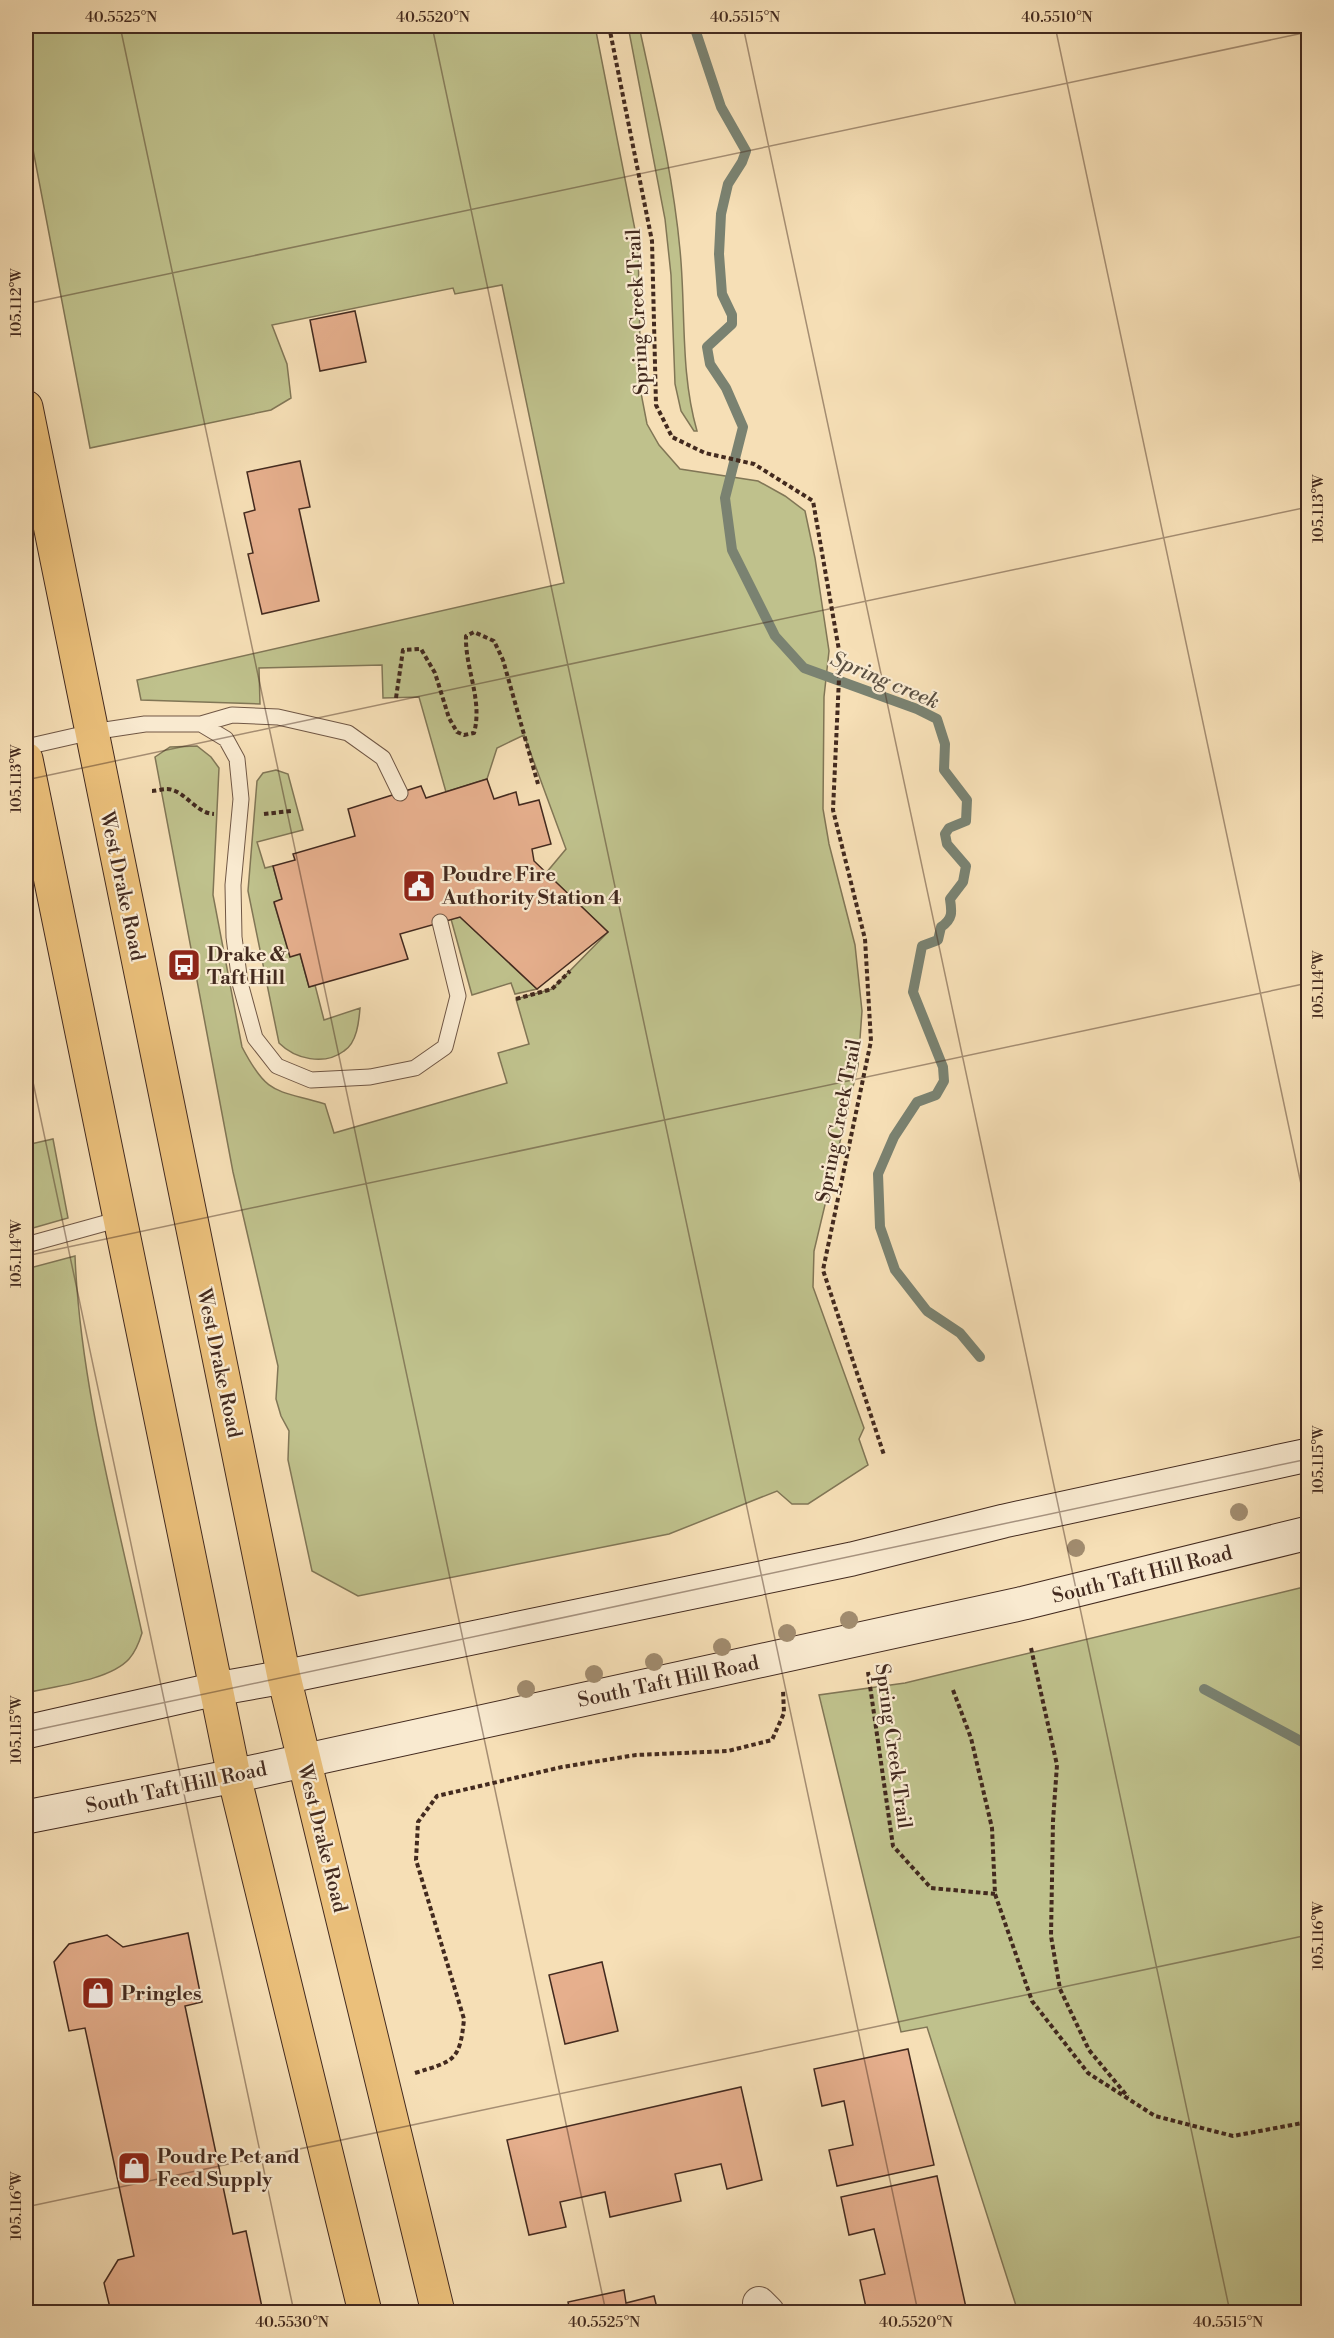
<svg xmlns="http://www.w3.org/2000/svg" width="1334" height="2338" font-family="'Libre Bodoni',serif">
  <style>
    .green { fill: #bfc18c; stroke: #817656; stroke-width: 1.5 }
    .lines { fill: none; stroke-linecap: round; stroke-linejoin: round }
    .stream { stroke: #7a8271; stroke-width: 10 }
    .building { fill: #e6af8d; stroke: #432a1f; stroke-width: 1.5 }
    .service-casing { stroke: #705745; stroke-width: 17 }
    .minor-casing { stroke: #705745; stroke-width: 34 }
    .secondary-casing { stroke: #432a1f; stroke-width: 35 }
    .primary-casing { stroke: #432a1f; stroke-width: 35 }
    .path { stroke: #432a1f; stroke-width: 4; stroke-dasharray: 4.5 3; stroke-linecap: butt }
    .service { stroke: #f9ead0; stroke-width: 15 }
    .minor { stroke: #f9ead0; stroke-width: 32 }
    .secondary { stroke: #f9ead0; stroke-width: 33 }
    .primary { stroke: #ebc07b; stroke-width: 33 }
    .tree { fill: #a18c6f }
    .ticks { fill: none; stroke: #432a1f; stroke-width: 1.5; stroke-opacity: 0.45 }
    .labels { text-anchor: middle; stroke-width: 4.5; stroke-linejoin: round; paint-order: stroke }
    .street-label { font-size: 20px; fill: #432a1f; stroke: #f9ead0 }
    .poi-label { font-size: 20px; font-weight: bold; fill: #432a1f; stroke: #f9ead0; text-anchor: start }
    .water-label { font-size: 21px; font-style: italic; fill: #5a4f41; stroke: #f9ead0 }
    .neatline { fill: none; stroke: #432a1f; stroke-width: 2 }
    .ticks-label { font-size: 15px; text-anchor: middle; fill: #432a1f }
  </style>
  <rect width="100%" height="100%" fill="#f6dfb6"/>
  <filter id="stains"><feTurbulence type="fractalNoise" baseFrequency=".00333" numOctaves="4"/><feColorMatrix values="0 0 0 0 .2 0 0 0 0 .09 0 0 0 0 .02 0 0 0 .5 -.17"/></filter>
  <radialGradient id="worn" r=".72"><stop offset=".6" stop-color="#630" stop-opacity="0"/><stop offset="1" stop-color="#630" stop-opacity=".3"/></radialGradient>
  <!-- green -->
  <path class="green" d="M26,26h569l43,219 3,148 6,31 12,21 21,24 78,12 27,15 20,15 10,47 14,93 -5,46 -1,112 6,35 26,101 7,66 -4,55 -44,185 -1,36 51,141 -5,11 9,26 -60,39h-16l-15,-13 -108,43 -311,62 -46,-25 -24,-111 1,-29 -8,-15 -5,-17 2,-33 -45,-194 -78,-415 15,-10 27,-1 14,11 8,11 -6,127 29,152c26,50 34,42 83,57l9,29 173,-50 -9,-30 31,-9 -13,-45 36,-10 56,-57 -62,-59 20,-24 -42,-114 -27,13 -10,31 -41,13 -27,-95 -36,1 -1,-33 -123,3 1,36 -119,-4 -4,-20 427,-97 -62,-298 -47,9 -2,-6 -181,37 15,39 4,34 -20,12 -181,38 -64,-335z
    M628,26h11c16,74 34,148 41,224 6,60 0,122 17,181h-3l-13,-20 -6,-27 -4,-109 -6,-56z
    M276,770l12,4 15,56 -46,12 8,26 8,-2 9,33 -8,4 16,53 10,-2 9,33 6,-2 9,35 36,-12c-1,13 -3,35 -16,43 -20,15 -49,8 -65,-8l-31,-152 9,-110 6,-8z
    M460,917l77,72 -22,5 -4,-11 -39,12 -21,-76z
    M53,1139l15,79 -42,12v-85z
    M75,1256c5,126 40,254 67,377 -3,10 -6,18 -13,26 -20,22 -75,27 -103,34v-424z
    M1308,1586v726h-290l-91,-285 -26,5 -82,-337 86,-12z"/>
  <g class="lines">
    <!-- stream -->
    <path class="stream" d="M694,26l27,81 25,44 -4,11 -14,22 -7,30 -2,40 3,40 10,21v9l-25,23 3,17 16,24 17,39 -18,71 7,52 43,86 29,32 113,41 20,10 8,25 -1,26 23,30 -1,21 -17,7 -4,6 2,10 19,22 -3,16 -13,17c2,13 3,20 -9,28l-3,13 -16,6 -9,46 30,75 1,14 -8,14 -19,7 -23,35 -16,37 2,53 15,43 32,41 33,22 20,24
      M1204,1689l104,56"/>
  </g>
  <!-- building -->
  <path class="building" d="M355,311l11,51 -46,9 -10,-51z
    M300,461l10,46 -11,2 20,92 -57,13 -14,-60 5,-1 -9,-40 11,-3 -8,-38z
    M487,779l7,20 22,-7 3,13 20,-5 12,44 -19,5 2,12 74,71 -71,57 -77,-72 -60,17 8,25 -99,28 -9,-33 -10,3 -16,-55 8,-3 -9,-33 22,-6 -2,-6 62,-18 -7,-27 73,-23 5,12z
    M188,1933l14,69 -17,4 48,228 13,-3 17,81h-152l-7,-29 14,-23 16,-4 -49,-228 -16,3 -15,-69 15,-18 38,-9 16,12z
    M602,1962l16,69 -53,13 -16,-69z
    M908,2049l26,116 -97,21 -8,-36 24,-5 -9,-44 -22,5 -8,-37z
    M741,2087l21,93 -35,9 -6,-25 -46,10 6,27 -71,16 -5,-25 -45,10 6,25 -37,8 -22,-95z
    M937,2176l30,136h-100l-7,-32 25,-6 -11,-45 -25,6 -8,-38z
    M624,2290l2,13 28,-7 4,16h-88l-2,-10z"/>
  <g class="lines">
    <!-- service casing -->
    <g class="service-casing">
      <path id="service" d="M201,724l31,-9 46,2 70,16 35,25 17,35
        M26,747l66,-15 53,-8h56l25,15 11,20 4,40 -8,86 1,52 6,46 15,55 22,28 34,14 59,-3 45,-9 30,-21 13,-51 -18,-74
        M26,1245l94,-26"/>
    </g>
    <!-- minor casing -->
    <g class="minor-casing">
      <path id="minor" d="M759,2303l9,9"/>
    </g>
    <!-- secondary casing -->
    <g class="secondary-casing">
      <path id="secondary" d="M26,1732l190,-43 68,-12 568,-118 152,-38 304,-66
        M26,1817l208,-41 790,-173 284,-70"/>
    </g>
    <!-- primary casing -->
    <g class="primary-casing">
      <path id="primary" d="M26,407l258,1270 154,635
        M26,759l208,1017 131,536"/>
    </g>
    <!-- path -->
    <path class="path" d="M609,26l43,215 4,164 16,32 33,16 49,11 59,37 27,155 -7,154 32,129 6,102 -48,229 61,185
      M396,698l7,-48 18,-1 14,24 14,45 8,14 7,3 10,-2c9,-33 -9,-64 -8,-97l8,-4 20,9 9,19 35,124
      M152,791c4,0 10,-2 15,-2 18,1 28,24 47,25
      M264,814l27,-3
      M516,999l36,-10 18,-18
      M1031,1648l26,117 -4,56 -2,115 9,53 29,61 39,47
      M868,1672l25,174 38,42 64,6
      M953,1690l18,48 21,90 3,66 37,107 56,72 67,43 78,20 75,-14
      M415,2073c38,-12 45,-11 49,-54l-48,-159 2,-38 19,-26 125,-29 74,-12 92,-4 44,-11 12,-27 -1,-23"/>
    <!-- service -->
    <use href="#service" class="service"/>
    <!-- minor -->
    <use href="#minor" class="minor"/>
    <!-- secondary -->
    <use href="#secondary" class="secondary"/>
    <!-- primary -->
    <use href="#primary" class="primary"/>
  </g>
  <!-- trees -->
  <g class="tree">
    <circle cx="1239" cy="1512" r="9"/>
    <circle cx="1076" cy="1548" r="9"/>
    <circle cx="849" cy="1620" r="9"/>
    <circle cx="787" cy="1633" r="9"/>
    <circle cx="722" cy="1647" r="9"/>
    <circle cx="654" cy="1662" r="9"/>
    <circle cx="594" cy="1674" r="9"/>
    <circle cx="526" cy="1689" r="9"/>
  </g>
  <!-- ticks -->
  <path class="ticks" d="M120,26l486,2286M432,26l486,2286M743,26l487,2286M1055,26l253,1191M26,304l1282,-272M26,780l1282,-273M26,1049l268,1263M26,1256l1282,-273M26,1732l1282,-273M26,2207l1282,-272"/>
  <!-- icons -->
  <defs>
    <g id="civic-square" transform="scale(1.725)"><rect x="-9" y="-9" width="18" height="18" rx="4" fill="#8f2418" stroke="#f9ead0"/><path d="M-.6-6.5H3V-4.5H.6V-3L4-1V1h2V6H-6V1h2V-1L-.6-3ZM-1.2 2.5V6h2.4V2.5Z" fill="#fff"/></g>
    <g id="bus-square" transform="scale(1.725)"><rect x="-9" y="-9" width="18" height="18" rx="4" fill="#8f2418" stroke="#f9ead0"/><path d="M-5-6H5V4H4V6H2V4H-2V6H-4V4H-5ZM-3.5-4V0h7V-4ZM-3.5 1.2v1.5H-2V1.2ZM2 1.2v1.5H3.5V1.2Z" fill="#fff"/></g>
    <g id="shop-square" transform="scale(1.725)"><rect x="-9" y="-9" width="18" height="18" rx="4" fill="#8f2418" stroke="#f9ead0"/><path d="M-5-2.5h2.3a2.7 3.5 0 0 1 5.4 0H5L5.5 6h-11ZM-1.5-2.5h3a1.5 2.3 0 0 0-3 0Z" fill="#fff"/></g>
  </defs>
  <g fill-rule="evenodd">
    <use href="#civic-square" x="419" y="886"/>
    <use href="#bus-square" x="184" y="965"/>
    <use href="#shop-square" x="98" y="1993"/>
    <use href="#shop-square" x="134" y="2168"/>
  </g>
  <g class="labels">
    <!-- street labels -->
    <g class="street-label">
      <text transform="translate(637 312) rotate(-93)" y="7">Spring Creek Trail</text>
      <text transform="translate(123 886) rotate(78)" y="7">West Drake Road</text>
      <text transform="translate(838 1121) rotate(-79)" y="7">Spring Creek Trail</text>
      <text transform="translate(220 1363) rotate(78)" y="7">West Drake Road</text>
      <text transform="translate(1142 1574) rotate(-14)" y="7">South Taft Hill Road</text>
      <text transform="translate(668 1681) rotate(-12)" y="7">South Taft Hill Road</text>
      <text transform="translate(894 1746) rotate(82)" y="7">Spring Creek Trail</text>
      <text transform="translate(176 1787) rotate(-12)" y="7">South Taft Hill Road</text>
      <text transform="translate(323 1838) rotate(76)" y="7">West Drake Road</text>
    </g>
    <!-- poi labels -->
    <g class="poi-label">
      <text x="442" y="881">Poudre Fire<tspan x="442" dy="23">Authority Station 4</tspan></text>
      <text x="207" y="961">Drake &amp;<tspan x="207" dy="23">Taft Hill</tspan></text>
      <text x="121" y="2000">Pringles</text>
      <text x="157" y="2163">Poudre Pet and<tspan x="157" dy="23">Feed Supply</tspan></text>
    </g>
    <!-- water labels -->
    <g class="water-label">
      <text transform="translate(885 680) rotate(23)" y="7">Spring creek</text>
    </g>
  </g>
  <!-- margin -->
  <rect width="1334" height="2338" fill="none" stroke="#f6dfb6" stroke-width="66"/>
  <rect x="33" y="33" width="1268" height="2272" class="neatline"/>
  <g class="ticks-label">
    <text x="121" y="22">40.5525°N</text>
    <text x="433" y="22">40.5520°N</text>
    <text x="745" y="22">40.5515°N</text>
    <text x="1057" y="22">40.5510°N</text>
    <text transform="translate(16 303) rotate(-90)" y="5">105.112°W</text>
    <text transform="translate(1318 509) rotate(-90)" y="5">105.113°W</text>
    <text transform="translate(16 779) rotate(-90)" y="5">105.113°W</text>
    <text transform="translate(1318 985) rotate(-90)" y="5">105.114°W</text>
    <text transform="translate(16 1254) rotate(-90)" y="5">105.114°W</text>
    <text transform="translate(1318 1460) rotate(-90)" y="5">105.115°W</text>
    <text transform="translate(16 1730) rotate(-90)" y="5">105.115°W</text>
    <text transform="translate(1318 1936) rotate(-90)" y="5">105.116°W</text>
    <text transform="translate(16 2206) rotate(-90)" y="5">105.116°W</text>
    <text x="292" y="2327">40.5530°N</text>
    <text x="604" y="2327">40.5525°N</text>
    <text x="916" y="2327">40.5520°N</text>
    <text x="1228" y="2327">40.5515°N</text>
  </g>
  <rect width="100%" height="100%" filter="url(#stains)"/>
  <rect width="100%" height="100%" fill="url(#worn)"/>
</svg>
